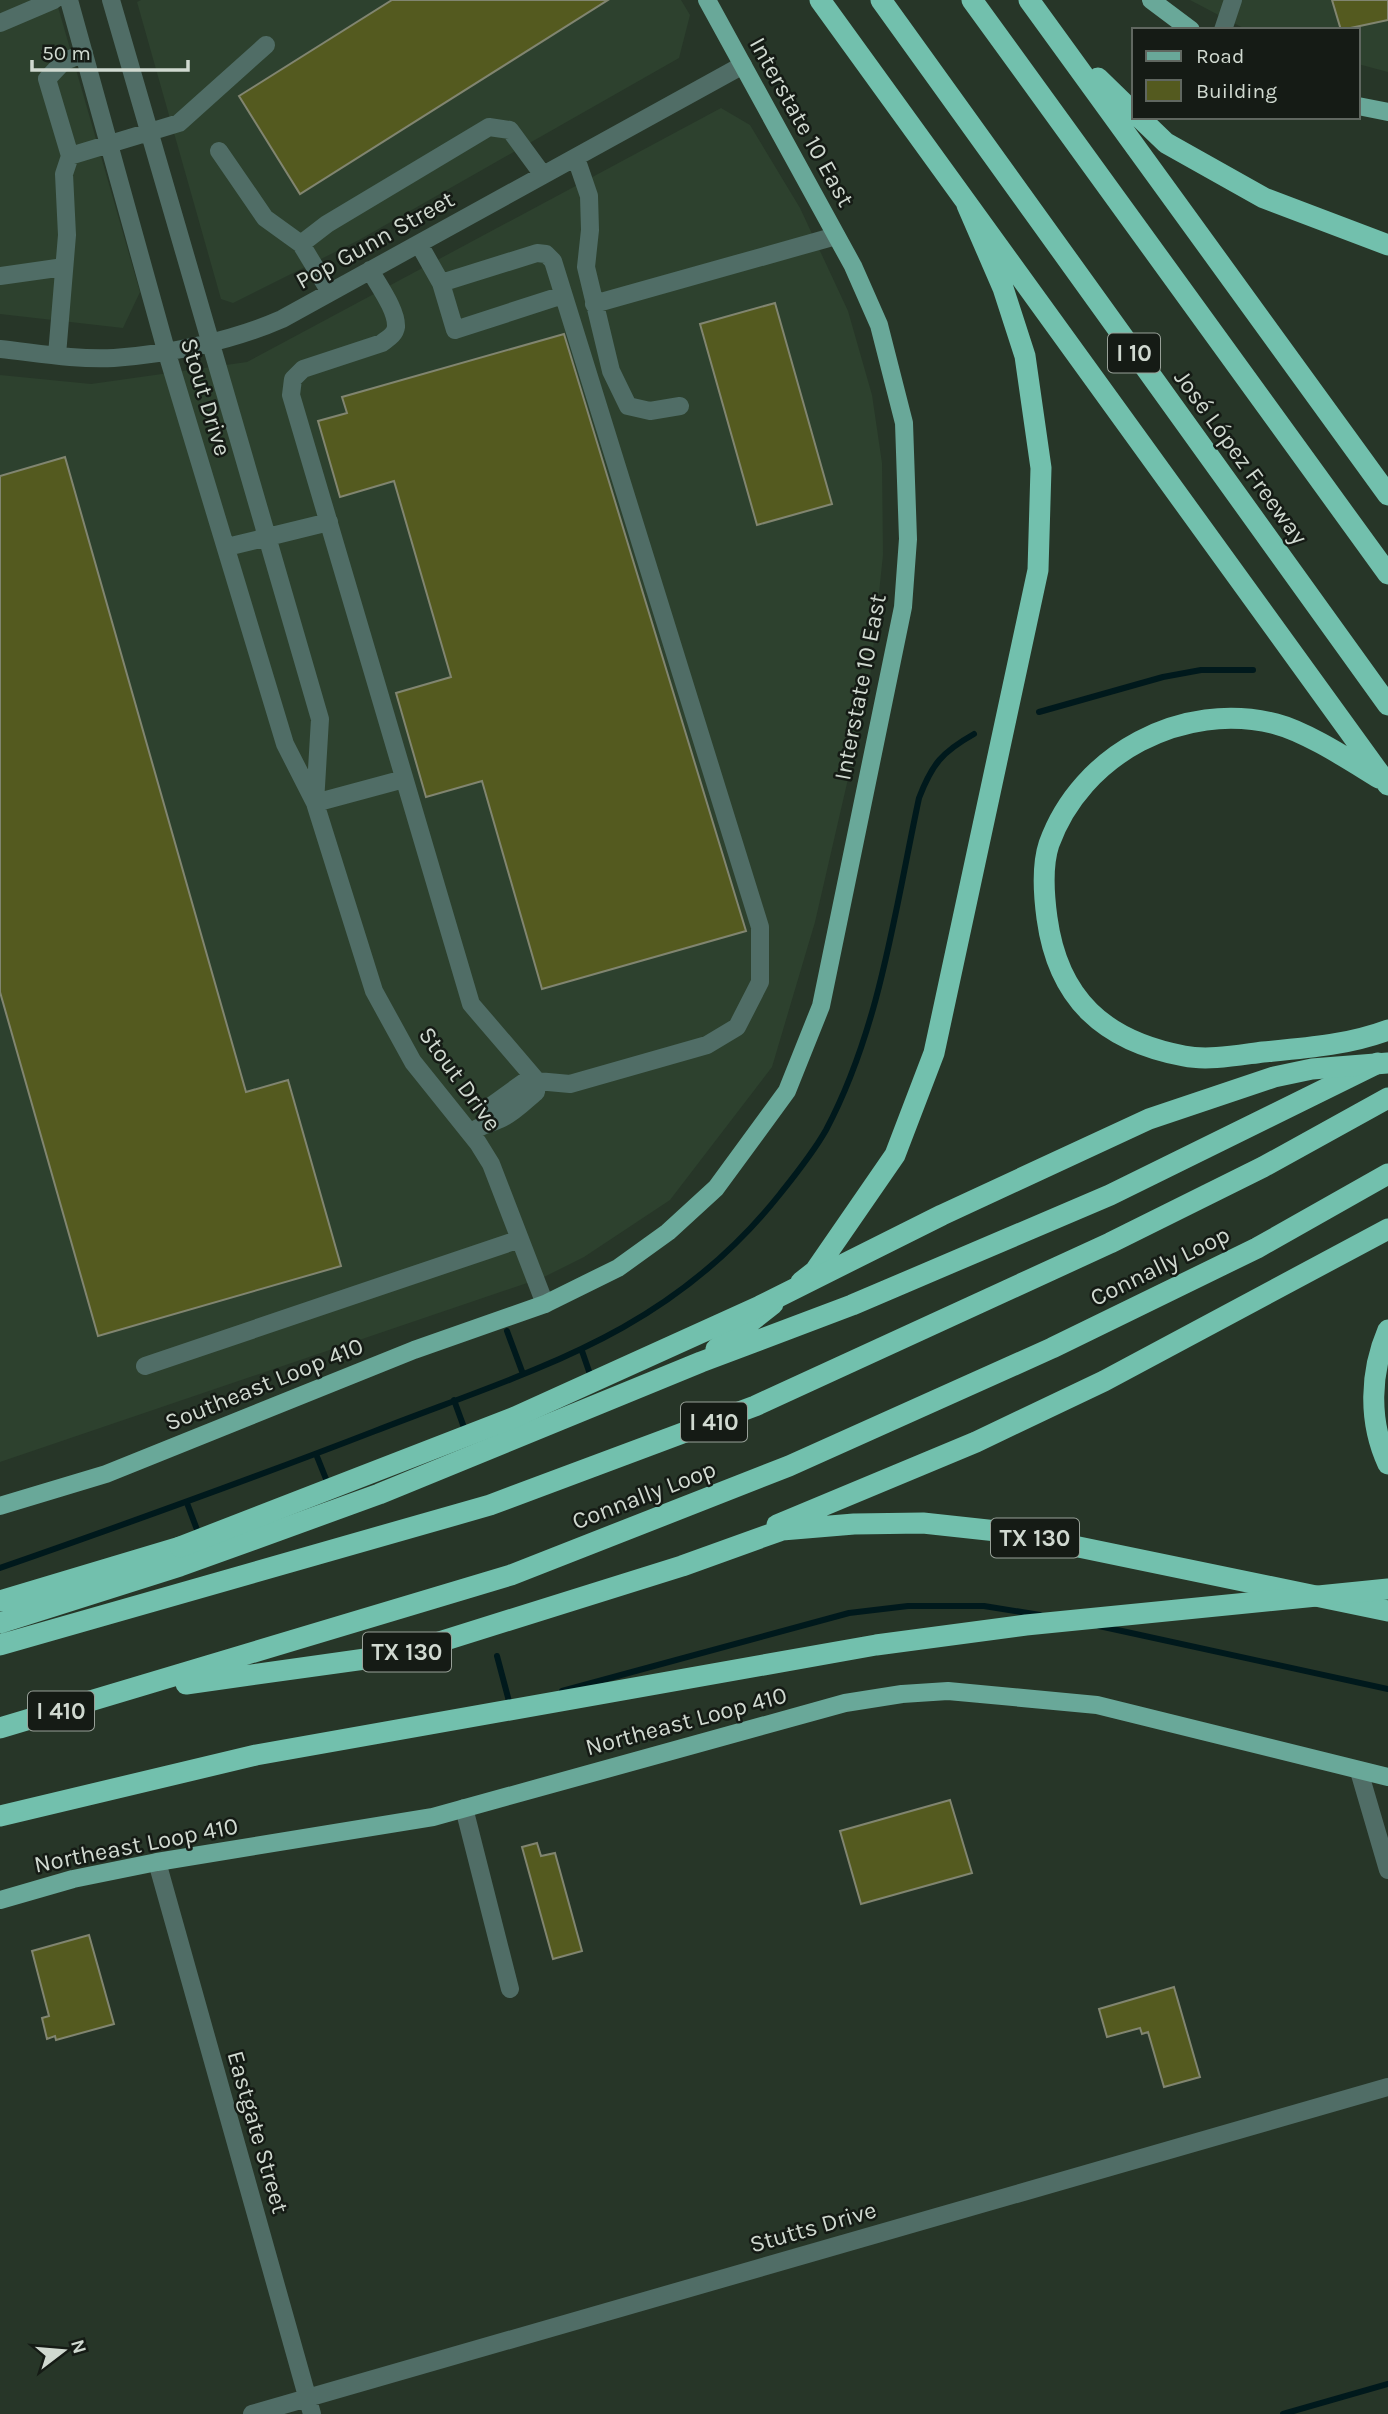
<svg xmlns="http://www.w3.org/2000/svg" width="1388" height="2414" font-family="Karla,sans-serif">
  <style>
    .built { fill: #2d412e }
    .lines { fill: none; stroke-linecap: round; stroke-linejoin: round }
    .stream { stroke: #00191c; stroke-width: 6 }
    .building { fill: #545a1f; stroke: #818570; stroke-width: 2 }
    .minor { stroke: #506d66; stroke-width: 18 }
    .major { stroke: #69a899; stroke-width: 18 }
    .highway { stroke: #72c0ad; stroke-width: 21 }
    .highway-bridge { stroke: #72c0ad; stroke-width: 21 }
    .labels { text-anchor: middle; stroke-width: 5; stroke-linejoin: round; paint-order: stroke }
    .shield { fill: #151b15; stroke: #98a098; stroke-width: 2 }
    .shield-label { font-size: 23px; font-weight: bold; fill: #d0d9d0 }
    .street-label { font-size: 24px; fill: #d0d9d0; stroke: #151b15 }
  </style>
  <rect width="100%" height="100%" fill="#273628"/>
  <!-- built -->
  <path class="built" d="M0,0h56l84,292 -17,36 -123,-14z
    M141,0h540l9,15 -11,43 -320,182 -126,63 -12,-4 -84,-297z
    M1190,0h198v72l-30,-8v-34h-111z
    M721,108l29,17 50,83 48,103 24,84 10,68 1,92 -14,133 -54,234 -43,145 -102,133 -86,57 -42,21 -542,184v-1087l91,9 156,-22z"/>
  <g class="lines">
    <!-- stream -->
    <path class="stream" d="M1039,712l124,-35 38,-7h52
      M507,1331l16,43
      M582,1351l9,26
      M454,1400l12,33
      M316,1454l12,30
      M187,1503l12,32
      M0,1568c126,-44 251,-89 375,-137 159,-62 293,-96 405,-237 16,-20 33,-41 46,-64 54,-102 69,-220 93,-332 13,-34 23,-46 55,-64
      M1099,1626l289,63
      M497,1656l13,49
      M562,1691l287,-78 59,-7h76l56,9
      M1283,2414l105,-30"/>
  </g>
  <!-- building -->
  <path class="building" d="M392,0h216l-308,194 -61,-98z
    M1332,0h56v20l-47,10z
    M775,303l57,201 -75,21 -57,-201z
    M564,334l182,597 -204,58 -60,-208 -56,16 -30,-104 55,-16 -57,-196 -54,16 -22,-76 29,-8 -5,-16z
    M65,457l181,635 42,-12 53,186 -243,70 -98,-344v-516z
    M950,1800l22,73 -111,31 -21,-73z
    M537,1843l4,13 14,-3 27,98 -29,8 -31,-112z
    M89,1935l25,89 -58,16 -1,-4 -8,3 -5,-21 7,-2 -17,-65z
    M1174,1987l26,90 -36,10 -16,-55 -6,2 -2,-6 -33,9 -8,-28z"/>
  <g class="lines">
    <!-- minor -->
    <path class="minor" d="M69,0l97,350 119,394 30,59 59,188 39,71 65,81 13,21 54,140
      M111,0l209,719 -5,84
      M0,23l54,-23
      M1223,30l10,-30
      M219,151l46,67 36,26
      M70,156l-23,-77 16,-17 21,-9
      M576,158l13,38 1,34 -4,37 25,104 17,35 22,5 30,-5
      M419,244l22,39 14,47 108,-35
      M370,270c8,15 27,40 26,57 -1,8 -9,12 -14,16l-79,26 -10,10 -2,16 180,609 66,77 33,3 137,-39 30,-18 23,-45v-55l-207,-666 -7,-7 -9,-1 -96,30
      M0,276l64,-9
      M330,292l-29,-48 26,-20 162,-97 21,3 33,45
      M594,304l242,-68
      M0,349c37,4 76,11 114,9 55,-4 118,-17 168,-39l461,-254
      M57,355l10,-120 -3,-61 6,-18 109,-33 87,-78
      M227,547l102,-25
      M315,803l89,-24
      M470,1133c11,-8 19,-9 30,-14 13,-5 25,-18 36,-27l1,-11 -10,-1 -36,26 -7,17
      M145,1366l375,-127
      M1359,1771l29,99
      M464,1808l46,181
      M157,1862l155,552
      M252,2414l1136,-327"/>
    <!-- major -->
    <path class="major" d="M1151,0l40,30
      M1358,106l30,6
      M0,1506l106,-32 308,-124 131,-46 73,-36 50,-36 48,-44 71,-97 34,-85 82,-399 5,-68 -4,-116 -25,-98 -26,-59 -146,-266
      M0,1900l73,-21 84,-17 276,-45 412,-114 57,-9 46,-3 149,14 291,72"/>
    <!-- highway -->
    <path class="highway" d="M820,0l568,785
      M881,0l507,705
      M972,0l416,574
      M1029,0l359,495
      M1098,78l36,35
      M1139,117l27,26 98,55 124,47
      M1379,778c-28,-17 -72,-46 -103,-54 -93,-24 -195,30 -227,120 -7,21 -5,52 -2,74 11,81 57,123 137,138 24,5 55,-1 79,-4 43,-4 85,-7 125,-22
      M801,1282l14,-11 80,-116 39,-102 104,-483 3,-102 -16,-112 -22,-68 -36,-83
      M1388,1330c-18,42 -20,91 0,134
      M716,1349l57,-45
      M777,1525l199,-83 128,-61 284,-152
      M0,1601l180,-54
      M0,1623l180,-57 199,-72 322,-132 151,-57 258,-110 268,-132
      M0,1645l490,-140 265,-99 355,-163 153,-76 125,-69
      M186,1684l215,-30 281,-88 100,-36 72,-6 69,-1 83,9 382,79
      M0,1728l511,-153 278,-109 263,-118 205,-100 131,-74"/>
    <!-- highway-bridge -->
    <path class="highway-bridge" d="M180,1547l335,-130 245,-111 182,-91 207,-96 125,-42 38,-8 76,-6
      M0,1816l256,-61 620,-110 150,-20 362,-36"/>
  </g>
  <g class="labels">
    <!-- shield labels -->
    <g class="shield">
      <rect x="1108" y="333.5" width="52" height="39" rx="5"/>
      <rect x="681" y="1402.5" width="66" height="39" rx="5"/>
      <rect x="991" y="1518.5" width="88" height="39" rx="5"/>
      <rect x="363" y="1632.5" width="88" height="39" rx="5"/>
      <rect x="28" y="1691.5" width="66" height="39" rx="5"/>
    </g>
    <g class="shield-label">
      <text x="1134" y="361">I 10</text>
      <text x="714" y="1430">I 410</text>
      <text x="1035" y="1546">TX 130</text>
      <text x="407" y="1660">TX 130</text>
      <text x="61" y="1719">I 410</text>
    </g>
    <!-- street labels -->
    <g class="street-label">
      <text transform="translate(802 122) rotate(61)" y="8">Interstate 10 East</text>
      <text transform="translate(375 240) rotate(-29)" y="8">Pop Gunn Street</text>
      <text transform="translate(206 397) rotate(73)" y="8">Stout Drive</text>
      <text transform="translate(1241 457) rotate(54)" y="8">José López Freeway</text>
      <text transform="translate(860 687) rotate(-79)" y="8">Interstate 10 East</text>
      <text transform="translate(460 1079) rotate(54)" y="8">Stout Drive</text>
      <text transform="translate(1160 1266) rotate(-26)" y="8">Connally Loop</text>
      <text transform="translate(264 1384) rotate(-22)" y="8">Southeast Loop 410</text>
      <text transform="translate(644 1495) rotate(-21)" y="8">Connally Loop</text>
      <text transform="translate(686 1721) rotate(-15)" y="8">Northeast Loop 410</text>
      <text transform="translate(136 1845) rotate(-11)" y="8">Northeast Loop 410</text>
      <text transform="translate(258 2132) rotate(74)" y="8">Eastgate Street</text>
      <text transform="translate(813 2227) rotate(-16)" y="8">Stutts Drive</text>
    </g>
  </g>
  <!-- legend -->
  <rect x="1132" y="28" width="228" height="91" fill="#151b15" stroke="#606760" stroke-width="2"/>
  <rect x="1146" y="51" width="35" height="10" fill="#69a899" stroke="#606760" stroke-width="2"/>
  <text x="1196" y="63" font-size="21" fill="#d0d9d0">Road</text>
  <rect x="1146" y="80" width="35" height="21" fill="#545a1f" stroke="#606760" stroke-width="2"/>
  <text x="1196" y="98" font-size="21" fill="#d0d9d0">Building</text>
  <!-- north arrow -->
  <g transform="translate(63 2351) rotate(74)" stroke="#151b15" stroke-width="5" paint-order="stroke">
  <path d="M0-5L12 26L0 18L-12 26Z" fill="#d0d9d0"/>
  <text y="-10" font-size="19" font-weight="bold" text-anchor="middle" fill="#d0d9d0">N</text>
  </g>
  <!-- scale -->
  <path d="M32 60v10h156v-10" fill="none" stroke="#d0d9d0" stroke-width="3.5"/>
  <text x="42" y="60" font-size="21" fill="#d0d9d0" stroke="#151b15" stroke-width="5" paint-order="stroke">50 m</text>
</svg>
